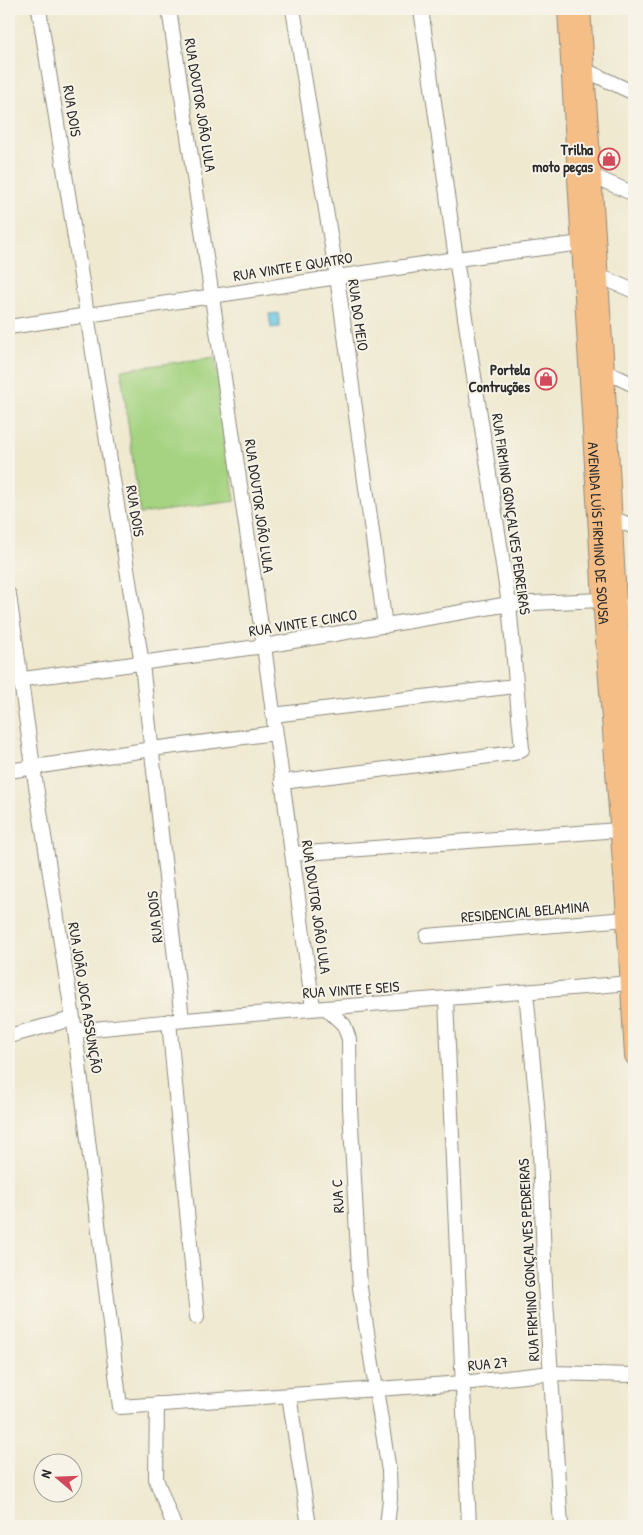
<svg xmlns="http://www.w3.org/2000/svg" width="643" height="1535" font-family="'Patrick Hand',sans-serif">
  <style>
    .green { fill: #a5d381; stroke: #687f56 }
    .water { fill: #66c6e4; stroke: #487888 }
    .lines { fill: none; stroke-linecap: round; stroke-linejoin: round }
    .minor-casing { stroke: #8d8a7e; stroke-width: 16 }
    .major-casing { stroke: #8d8a7e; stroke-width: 20 }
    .minor { stroke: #fff; stroke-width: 14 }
    .major { stroke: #f6be87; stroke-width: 18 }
    .labels { text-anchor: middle; stroke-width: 4; stroke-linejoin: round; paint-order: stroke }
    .street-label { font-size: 15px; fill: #2b2b2b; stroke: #f7f3e8 }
    .poi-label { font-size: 15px; font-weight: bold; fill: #2b2b2b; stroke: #f7f3e8; text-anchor: end }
  </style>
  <rect width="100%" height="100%" fill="#f7f3e8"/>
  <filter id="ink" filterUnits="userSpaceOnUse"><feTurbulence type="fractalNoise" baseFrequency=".02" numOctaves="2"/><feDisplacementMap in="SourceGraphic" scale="10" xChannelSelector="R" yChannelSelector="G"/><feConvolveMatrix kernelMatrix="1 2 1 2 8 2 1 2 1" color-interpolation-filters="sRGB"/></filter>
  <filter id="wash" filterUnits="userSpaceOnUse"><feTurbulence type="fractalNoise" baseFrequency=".0096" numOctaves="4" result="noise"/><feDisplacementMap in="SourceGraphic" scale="20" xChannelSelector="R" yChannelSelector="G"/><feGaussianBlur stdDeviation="1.12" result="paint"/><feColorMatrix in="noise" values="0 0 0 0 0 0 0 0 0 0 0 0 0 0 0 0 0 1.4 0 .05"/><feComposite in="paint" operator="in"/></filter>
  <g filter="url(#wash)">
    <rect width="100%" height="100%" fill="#efe9d0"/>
    <!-- green -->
    <path class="green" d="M215,357l20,144 -95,13 -19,-144z"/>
    <!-- water -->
    <path class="water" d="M278,313l2,14 -9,1 -2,-14z"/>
  </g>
  <g filter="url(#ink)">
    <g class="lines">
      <!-- minor casing -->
      <g class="minor-casing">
        <path id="minor" d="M39,9l103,655 40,356
          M169,9l95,637 49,362
          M293,9l44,268 48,349
          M585,70l49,23
          M593,176l41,18
          M599,276l35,15
          M9,327l447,-68 126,-16
          M598,368l36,17
          M612,518l22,9
          M9,595l24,172 42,264 45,376 343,-24 88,-10 83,2
          M617,602l17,8
          M9,681l255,-35 245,-42 93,-4
          M273,715l242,-29
          M9,771l143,-22 123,-16
          M282,782l232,-29 8,-4 -13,-145 -53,-345 -35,-250
          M293,854l326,-24
          M427,936l199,-17
          M526,992l13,134 6,160 16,240
          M446,1000l23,526
          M326,1008l18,17 5,14 1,68 10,181 29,183 1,28 -3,27
          M169,1021l28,296
          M75,1031c185,-20 370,-32 555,-48
          M9,1036l63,-17
          M289,1395l20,131
          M157,1404l-1,75 18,47"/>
      </g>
      <!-- major casing -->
      <g class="major-casing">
        <g id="major">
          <path id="s1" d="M567,9l35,591 23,302 9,154"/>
          <path d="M581,9l24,362 12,231 9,94 8,145"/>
        </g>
      </g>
      <!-- minor -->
      <use href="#minor" class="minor"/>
      <!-- major -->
      <use href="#major" class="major"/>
    </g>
  </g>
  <!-- icons -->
  <defs>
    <g id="shop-ring" transform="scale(1.125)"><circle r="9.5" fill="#f7f3e8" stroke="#d1495b" stroke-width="1.5"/><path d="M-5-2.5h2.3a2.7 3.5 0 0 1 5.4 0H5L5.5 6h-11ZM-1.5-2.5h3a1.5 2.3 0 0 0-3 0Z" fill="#d1495b"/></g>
  </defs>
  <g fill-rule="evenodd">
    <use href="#shop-ring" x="609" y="159"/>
    <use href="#shop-ring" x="546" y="379"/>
  </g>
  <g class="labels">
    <!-- street labels -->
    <g class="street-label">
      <text transform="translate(200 105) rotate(81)" y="5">RUA DOUTOR JOÃO LULA</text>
      <text transform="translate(72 111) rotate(81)" y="5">RUA DOIS</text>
      <text transform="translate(293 267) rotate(-9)" y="5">RUA VINTE E QUATRO</text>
      <text transform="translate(358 315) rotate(82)" y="5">RUA DO MEIO</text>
      <text transform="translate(259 506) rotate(82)" y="5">RUA DOUTOR JOÃO LULA</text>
      <text transform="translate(135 511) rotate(81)" y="5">RUA DOIS</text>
      <text transform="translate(511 514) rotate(82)" y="5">RUA FIRMINO GONÇALVES PEDREIRAS</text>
      <text dy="5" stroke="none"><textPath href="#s1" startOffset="525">AVENIDA LUÍS FIRMINO DE SOUSA</textPath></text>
      <text transform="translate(303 623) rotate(-9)" y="5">RUA VINTE E CINCO</text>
      <text transform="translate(316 907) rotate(82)" y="5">RUA DOUTOR JOÃO LULA</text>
      <text transform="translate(525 912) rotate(-5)" y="5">RESIDENCIAL BELAMINA</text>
      <text transform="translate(155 917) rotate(-96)" y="5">RUA DOIS</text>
      <text transform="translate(351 990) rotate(-4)" y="5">RUA VINTE E SEIS</text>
      <text transform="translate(85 998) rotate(81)" y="5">RUA JOÃO JOCA ASSUNÇÃO</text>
      <text transform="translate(338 1196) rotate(-93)" y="5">RUA C</text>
      <text transform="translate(529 1260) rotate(-93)" y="5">RUA FIRMINO GONÇALVES PEDREIRAS</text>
      <text transform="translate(488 1364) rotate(-6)" y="5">RUA 27</text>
    </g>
    <!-- poi labels -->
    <g class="poi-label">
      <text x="593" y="155">Trilha<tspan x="593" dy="17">moto peças</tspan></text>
      <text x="530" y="375">Portela<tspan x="530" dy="17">Contruções</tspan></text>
    </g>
  </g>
  <!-- margin -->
  <rect width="643" height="1535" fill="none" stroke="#f7f3e8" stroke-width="30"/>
  <!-- north arrow -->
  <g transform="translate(58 1478) rotate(289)"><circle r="24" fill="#f7f3e8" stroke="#a5a39c"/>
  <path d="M0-4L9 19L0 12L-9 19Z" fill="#d1495b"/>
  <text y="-8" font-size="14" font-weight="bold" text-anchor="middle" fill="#2b2b2b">N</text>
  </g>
</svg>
